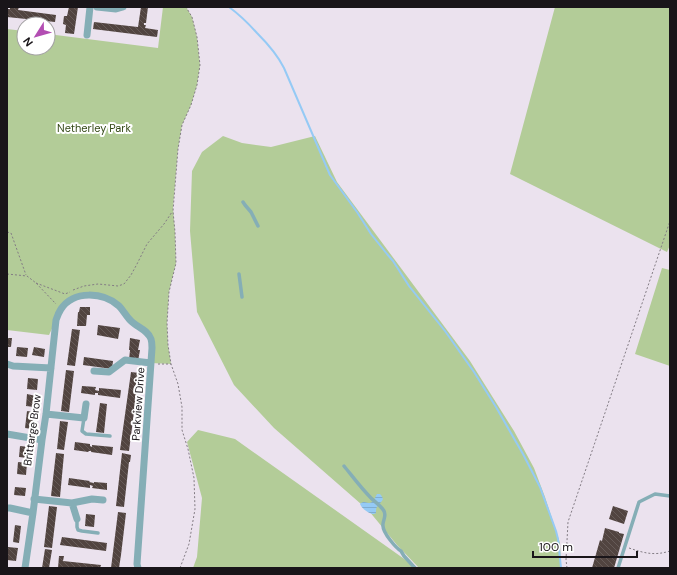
<svg xmlns="http://www.w3.org/2000/svg" width="677" height="575" font-family="'DM Sans',sans-serif">
  <style>
    .green { fill: #b3cc98 }
    .water { fill: url(#water-rules) }
    .lines { fill: none; stroke-linecap: round; stroke-linejoin: round }
    .stream { stroke: #95caf5; stroke-width: 2 }
    .building { fill: url(#building-back-hatch) }
    .path { stroke: #837c84; stroke-width: 1; stroke-dasharray: 2 2; stroke-linecap: butt }
    .lane { stroke: #85aeb6; stroke-width: 3.5 }
    .street { stroke: #85aeb6; stroke-width: 7 }
    .labels { text-anchor: middle; stroke-width: 4; stroke-linejoin: round; paint-order: stroke }
    .park-label { font-size: 11px; fill: #344916; stroke: #fff }
    .street-label { font-size: 11px; fill: #191519; stroke: #fff }
  </style>
  <defs>
    <pattern id="water-rules" width="6" height="5" patternUnits="userSpaceOnUse"><rect width="6" height="5" fill="#95caf5"/><path d="M0 2.5h6" fill="none" stroke="#80add1"/></pattern>
    <pattern id="building-back-hatch" width="6" height="6" patternUnits="userSpaceOnUse"><rect width="6" height="6" fill="#514440"/><path d="M-1 5l2 2M0 0l6 6M5-1l2 2" fill="none" stroke="#665b58"/></pattern>
  </defs>
  <rect width="100%" height="100%" fill="#ebe2ee"/>
  <!-- green -->
  <path class="green" d="M163,7h23l6,10 5,20 3,28 -3,20 -6,20 -9,20 -4,24 -5,59 2,24 1,31 -7,29 -2,31 1,22 3,19 -20,-1v-24l-32,-33 -21,-11 -27,5 -15,20 -7,15 -42,-5v-301l17,2v17h24v-14l110,14z
    M555,7h115v238l-3,7 -157,-78z
    M223,136l19,7 29,4 44,-11 22,46 133,179 44,70 20,37 11,29 15,46 1,25h-142l-22,-23 -28,-34 -95,-83 -40,-43 -37,-73 -7,-81 2,-60 10,-19z
    M662,268l8,2v96l-35,-12z
    M198,430l37,9 182,129h-224l4,-11 5,-59 -15,-56z"/>
  <!-- water -->
  <path class="water" d="M377,494h3c6,7 1,6 -3,13 -1,1 -1,4 -1,6l-2,1c-5,0 -12,-5 -14,-10 5,-5 7,1 12,-2 2,-2 4,-6 5,-8z"/>
  <g class="lines">
    <!-- stream -->
    <path class="stream" d="M229,7c11,8 19,16 28,26 11,11 20,21 27,35l46,107 27,37 14,22 16,20 6,7 16,25 36,45 29,41 22,35 27,47 17,33 16,44 2,8 3,29"/>
  </g>
  <!-- building -->
  <path class="building" d="M10,7h9l-1,3 38,5 -1,7 -48,-5v-8h3z
    M69,7h9l-4,27 -9,-1 1,-8 -3,-1 1,-8h3z
    M141,7h7l-2,16h-2v2h2l-1,3 13,2 -1,7 -64,-8 1,-7 44,5z
    M80,307h10v8h-3l-1,11h-9l1,-14h1z
    M98,325l22,3 -2,11 -21,-4z
    M72,329l8,1 -5,36 -8,-1z
    M7,338h5l-1,9h-4z
    M130,338l10,2 -2,10h2l-2,11 -9,-1 1,-10h-1z
    M17,347l11,1 -1,9 -11,-1z
    M34,347l11,2 -1,8 -12,-2z
    M84,357l29,4 -1,8 -29,-4z
    M66,370l8,1 -5,41 -8,-1z
    M131,372l8,1 -10,78 -9,-1z
    M28,378l10,1 -1,11 -10,-1z
    M82,386l14,1 -1,3 4,1v-3l22,2 -1,8 -22,-3v-2h-3v2l-14,-2z
    M27,394l9,2 -2,11 -8,-1z
    M100,403l7,1 -3,29 -8,-1z
    M27,411l7,1 -2,17 -7,-1z
    M60,421l8,1 -4,28 -7,-1z
    M75,442l15,2v2l2,1v-2l21,2 -1,8 -21,-3v-1h-2l-1,1 -14,-2z
    M20,446l9,1 -1,11 -9,-1z
    M56,453l8,1 -4,43 -9,-1z
    M122,453l9,2 -1,7h-1l-5,45 -8,-1z
    M18,462l9,1 -1,12 -9,-1z
    M69,478l21,3 -1,1 5,1v-1l13,1v7l-15,-2 1,-2 -3,-1v3l-22,-3z
    M15,487l11,1 -1,8 -11,-1z
    M49,506l8,1 -5,41 -8,-1z
    M613,506l15,5 -4,13 -15,-5z
    M118,512l8,1 -5,42 -2,13h-8z
    M86,514l9,1 -1,12 -9,-1z
    M15,525l6,1 -2,17 -6,-1z
    M605,528l14,4v1l5,1 -10,34h-22l8,-28 2,1z
    M62,537l45,6 -1,8 -46,-6z
    M8,547l10,1 -2,13 -9,-1z
    M45,549l7,1 -3,18h-7z
    M59,556h5l-1,5 38,4 -1,3h-42z"/>
  <g class="lines">
    <!-- path -->
    <path class="path" d="M7,232l4,1 15,42
      M7,274l20,2 9,7 20,21
      M36,283l29,11 5,-2
      M73,290l11,-4 14,-2 20,2 6,-2 7,-9 6,-11 10,-20 17,-20 8,-12
      M158,364h13
      M629,548c15,5 25,8 41,3
      M180,568l9,-24 6,-35 -1,-31 -6,-29 -6,-19v-23l-4,-23 -7,-20 -3,-19 -1,-22 2,-31 7,-29 -1,-31 -2,-21 5,-62 4,-24 9,-20 6,-20 3,-20 -3,-28 -5,-20 -6,-10
      M567,568l-1,-8 2,-38 102,-301"/>
    <!-- lane -->
    <path class="lane" d="M243,202l2,3 6,7 7,14
      M239,274l3,23
      M84,418l-2,13 4,3 24,2
      M344,466c9,11 17,22 27,32 4,4 10,8 13,13 3,6 -2,10 -1,15 0,7 13,22 18,25l3,5 11,12
      M77,519v8l1,3 4,1 16,2
      M618,568l21,-66 16,-8 15,2"/>
    <!-- street -->
    <path class="street" d="M97,7l19,2 7,-2
      M87,35l3,-28
      M7,364l6,2 38,2
      M94,371l15,1 16,-12 26,3
      M46,414l38,4 2,-14
      M7,434l35,6
      M34,499l38,4
      M7,508h3l23,5
      M77,519l-5,-16 20,-4 11,1
      M25,568l8,-55 9,-73 4,-26 10,-94c1,-3 3,-8 5,-11 13,-19 42,-17 58,-3 4,4 7,10 12,15 6,6 17,9 20,18 1,3 1,7 1,9l-15,216 1,4"/>
  </g>
  <g class="labels">
    <!-- park labels -->
    <g class="park-label">
      <text x="94" y="132">Netherley Park</text>
    </g>
    <!-- street labels -->
    <g class="street-label">
      <text transform="translate(138 404) rotate(-86)" y="4">Parkview Drive</text>
      <text transform="translate(32 430) rotate(-82)" y="4">Brittarge Brow</text>
    </g>
  </g>
  <!-- border -->
  <rect width="677" height="575" fill="none" stroke="#191519" stroke-width="16"/>
  <!-- north arrow -->
  <g transform="translate(36 36) rotate(233)"><circle r="19" fill="#ffffff" stroke="#a3a1a3"/>
  <path d="M0-3L7 15L0 10L-7 15Z" fill="#b34eb3"/>
  <text y="-6" font-size="11" font-weight="bold" text-anchor="middle" fill="#191519">N</text>
  </g>
  <!-- scale -->
  <path d="M533 551v6h104v-6" fill="none" stroke="#191519" stroke-width="2"/>
  <text x="539" y="551" font-size="12" fill="#191519" stroke="#ffffff" stroke-width="3" paint-order="stroke">100 m</text>
</svg>
